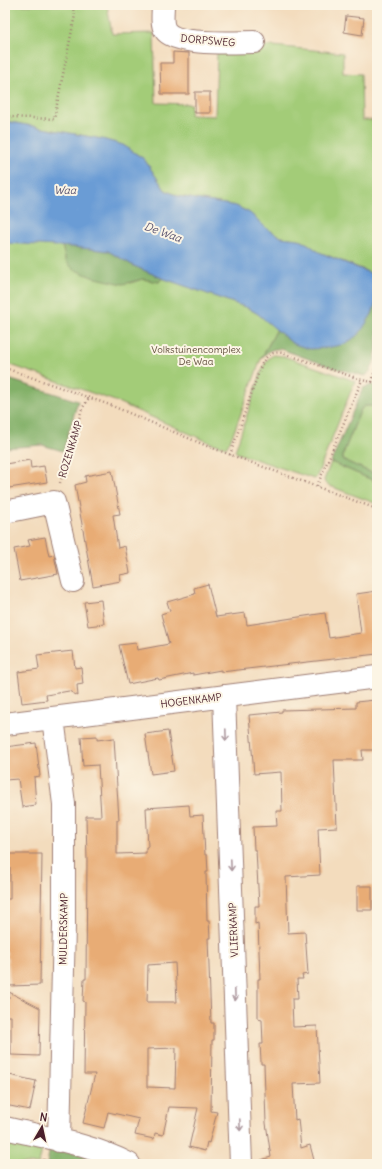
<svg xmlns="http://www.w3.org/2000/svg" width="382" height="1169" font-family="Delius,sans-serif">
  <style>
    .green { fill: #a3cc78; stroke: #767652 }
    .forest { fill: #82b068; stroke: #66684a }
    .water { fill: #6a9cd5; stroke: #5a5e80 }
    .building { fill: #e8ac74; fill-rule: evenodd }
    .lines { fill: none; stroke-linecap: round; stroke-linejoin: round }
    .minor-casing { stroke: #9e7e74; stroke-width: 24 }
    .path { stroke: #9e7e74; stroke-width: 2.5; stroke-dasharray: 1 3; stroke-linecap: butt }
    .minor { stroke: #fff; stroke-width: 22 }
    .oneway { stroke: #ae9aa0 }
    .labels { text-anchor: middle; stroke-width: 4; stroke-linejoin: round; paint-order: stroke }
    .street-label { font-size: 10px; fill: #4a1f2b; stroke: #fcf5e5 }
    .park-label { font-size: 10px; fill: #655342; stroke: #fcf5e5 }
    .water-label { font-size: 11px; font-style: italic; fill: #57516f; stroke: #fcf5e5 }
  </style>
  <rect width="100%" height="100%" fill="#fcf5e5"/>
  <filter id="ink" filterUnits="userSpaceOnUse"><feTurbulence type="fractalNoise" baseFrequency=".025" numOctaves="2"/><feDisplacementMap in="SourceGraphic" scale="8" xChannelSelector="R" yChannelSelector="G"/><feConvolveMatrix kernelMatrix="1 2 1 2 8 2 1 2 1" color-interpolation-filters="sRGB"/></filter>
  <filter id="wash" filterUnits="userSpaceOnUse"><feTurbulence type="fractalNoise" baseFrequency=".012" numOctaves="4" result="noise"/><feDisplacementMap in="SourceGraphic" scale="16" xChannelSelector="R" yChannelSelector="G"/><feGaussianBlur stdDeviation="0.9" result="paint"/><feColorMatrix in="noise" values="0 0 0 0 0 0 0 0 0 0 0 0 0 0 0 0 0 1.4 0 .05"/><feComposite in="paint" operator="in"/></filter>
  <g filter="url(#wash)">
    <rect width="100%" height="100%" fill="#f3dcbd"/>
    <!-- green -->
    <path class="green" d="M5,5h102l5,29 42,-1 2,70 35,1 -1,11 25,1 2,-64 5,-5 51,-1 70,7v20l18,1 1,46h15v157l-15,-8 -43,-17 -11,-8 -10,-5 -17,-2 -15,-9 -16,-15 -14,-7 -58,-10 -13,-6 -21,-31 -21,-14 -21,-6 -97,-18z
      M5,243l29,1 28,2 4,15 64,22 13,-4 16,3 3,-4 86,30 10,6 19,15 -16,30 -27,73 -7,15 -16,-4 -96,-42 -110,-38z
      M273,355l10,1 72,25 -39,97 -2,1 -77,-26 -2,-2 28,-84 5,-8z
      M365,406h12v69l-34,-15v-6l18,-45z
      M331,462l46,20v22l-50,-19 -2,-2 -1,-3z
      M5,1136l38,9 -4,19h-34z"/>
    <!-- forest -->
    <path class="forest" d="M62,246l23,2 23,3 26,15 28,12 -3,4 -16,-3 -20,5 -31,-7 -19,-8 -7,-8z
      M377,299c0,18 5,67 -12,77l-34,-9 -50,-18c-10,-1 -14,3 -20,10l16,-30 15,14 80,-29z
      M5,378l73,23 -15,50 -21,-6 -37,3z
      M372,385l5,1v20h-12l-4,3 -18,45v6l34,15v7l-46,-20 32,-74z
      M50,1147l38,9 -3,8h-38z"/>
    <!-- water -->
    <path class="water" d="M5,121l97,18 21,6 21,14 21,31 13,6 58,10 14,7 16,15 15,9 17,2 10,5 11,8 56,23 2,2v22l-5,15 -12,19 -14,11 -20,4 -16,1 -13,-4 -5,-2 -34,-29 -10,-6 -86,-30 -28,-12 -26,-15 -35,-4 -68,-4z"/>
    <g id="blocks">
      <!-- building -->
      <path class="building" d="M346,16l18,2 -2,17 -18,-3z
        M173,52l16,1v41h-28l-1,-31h13z
        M195,92h15v21h-15z
        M30,460l1,8 13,-2 3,16 -38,6 -1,-4h-3v-20z
        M112,471l8,43 -7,1 5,33 7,-2 5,27 -10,2 1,6 -28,5 -18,-101 11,-3 -1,-6z
        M45,537l4,19 5,-1 4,19 -38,7 -6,-32 16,-3 -2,-6z
        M208,584l8,33 29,-4 2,12 78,-12 4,25 32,-5 -5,-39 21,-3v63l-156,18v-2l-28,5v-2l-34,7 -1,-2 -30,6 -9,-39 17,-2 1,7 32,-6 -8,-30 9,-3 -3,-9 28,-8 -1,-6z
        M101,600l3,24 -16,2 -4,-24z
        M73,651l2,17 6,-1 2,17 -6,1 1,11 -9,-5 -23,4 1,5 -25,3 -4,-31 21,-3 -2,-14z
        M375,700l2,21v29h-15l1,10h-29l3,67 -19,1 2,47 -34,2 2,56 17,-1 3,42 -6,1 1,4h-6l1,20h-6l1,28 24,-1 3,57 -27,1 2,36 3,-1 3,29 9,-3 5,19h-54v-4l10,-3 -5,-34 -2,-59h-3v-3l-1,-17h3l-1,-24 -4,-1v-40h2l-2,-56 -3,1v-18h4l-3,-56h-2l-1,-23 24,-1 -1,-15h6l-1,-39 -27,2 -5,-59 33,-3v-2l74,-2v-6z
        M168,731l6,40 -23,3 -6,-40z
        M97,736v4l17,-2 5,82h-2v34l29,-1v-6h2l-2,-39 43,-3 1,11 13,-1 2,40h2l1,17h-2l1,49h2l1,17h-2l3,85h3v17h-2l-1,71 6,1 -8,31 -2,-1 -2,9 -16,-4 9,-39 -29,-1 -6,28 -8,-2 -1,6 -19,-4 4,-16 -31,-7 -4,16 -21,-5 12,-49h-11l1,-72 -2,-1 1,-22h2l1,-118 -1,-45h15l-3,-51 -15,1 -2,-29zM175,963l2,39h-30l1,-37zM176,1048l-1,40 -28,-1v-38z
        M36,743l4,33 -6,1 2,28 -14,2 -4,-28 -13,1v-33z
        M5,854h37l-2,131 -31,1v-16l-2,-18h-2v-53h5v-31h-5z
        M357,886h15v24h-15z
        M9,992l31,16 -1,48 -28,-1v-39h-5v-18h3z
        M5,1074l31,7 -6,29 -25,-5z"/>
    </g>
  </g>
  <g filter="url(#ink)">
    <use href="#blocks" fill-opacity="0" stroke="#9e7e74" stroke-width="1"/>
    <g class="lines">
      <!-- minor casing -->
      <g class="minor-casing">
        <path id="minor" d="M163,5c0,7 -2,18 2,25 10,16 71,12 89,12
          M5,512l49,-10 19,79
          M224,696l17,468
          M53,718l11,86v121l-5,216
          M5,724l372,-47
          M5,1128c42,10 86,16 124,36"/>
      </g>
      <!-- path -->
      <path class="path" d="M5,115l6,2 43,2 21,-104 -3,-10
        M5,368l105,37 97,41 170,63
        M372,382l5,-20
        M230,455l31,-89c4,-10 10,-15 22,-13l79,27 15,3
        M60,483l22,-74 7,-11
        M317,486l45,-106
        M43,1164l2,-7"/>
      <!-- minor -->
      <use href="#minor" class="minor"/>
    </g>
    <!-- one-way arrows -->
    <defs><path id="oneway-shaft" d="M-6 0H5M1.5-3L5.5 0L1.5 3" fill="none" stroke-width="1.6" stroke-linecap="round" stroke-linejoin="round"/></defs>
    <g class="oneway">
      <use href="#oneway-shaft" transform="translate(226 735) rotate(88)"/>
      <use href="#oneway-shaft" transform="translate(231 865) rotate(88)"/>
      <use href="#oneway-shaft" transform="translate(235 995) rotate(88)"/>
      <use href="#oneway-shaft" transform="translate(240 1125) rotate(88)"/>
    </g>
  </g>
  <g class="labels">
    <!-- street labels -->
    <g class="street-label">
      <text transform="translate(208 40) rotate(5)" y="4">DORPSWEG</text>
      <text transform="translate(70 449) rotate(-73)" y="4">ROZENKAMP</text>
      <text transform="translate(191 700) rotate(-7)" y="4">HOGENKAMP</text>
      <text transform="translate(63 929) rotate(-89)" y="4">MULDERSKAMP</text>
      <text transform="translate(233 930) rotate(-92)" y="4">VLIERKAMP</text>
    </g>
    <!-- park labels -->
    <g class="park-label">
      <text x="196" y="353">Volkstuinencomplex<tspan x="196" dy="12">De Waa</tspan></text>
    </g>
    <!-- water labels -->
    <g class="water-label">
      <text x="65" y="194">Waa</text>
      <text transform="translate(163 232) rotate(20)" y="4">De Waa</text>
    </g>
  </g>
  <!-- margin -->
  <rect width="382" height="1169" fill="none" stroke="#fcf5e5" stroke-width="20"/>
  <!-- north arrow -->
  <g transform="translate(42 1127) rotate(9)" stroke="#fcf5e5" stroke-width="3" paint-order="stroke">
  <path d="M0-3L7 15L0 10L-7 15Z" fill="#4a1f2b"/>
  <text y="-6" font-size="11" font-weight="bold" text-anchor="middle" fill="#4a1f2b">N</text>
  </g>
</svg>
